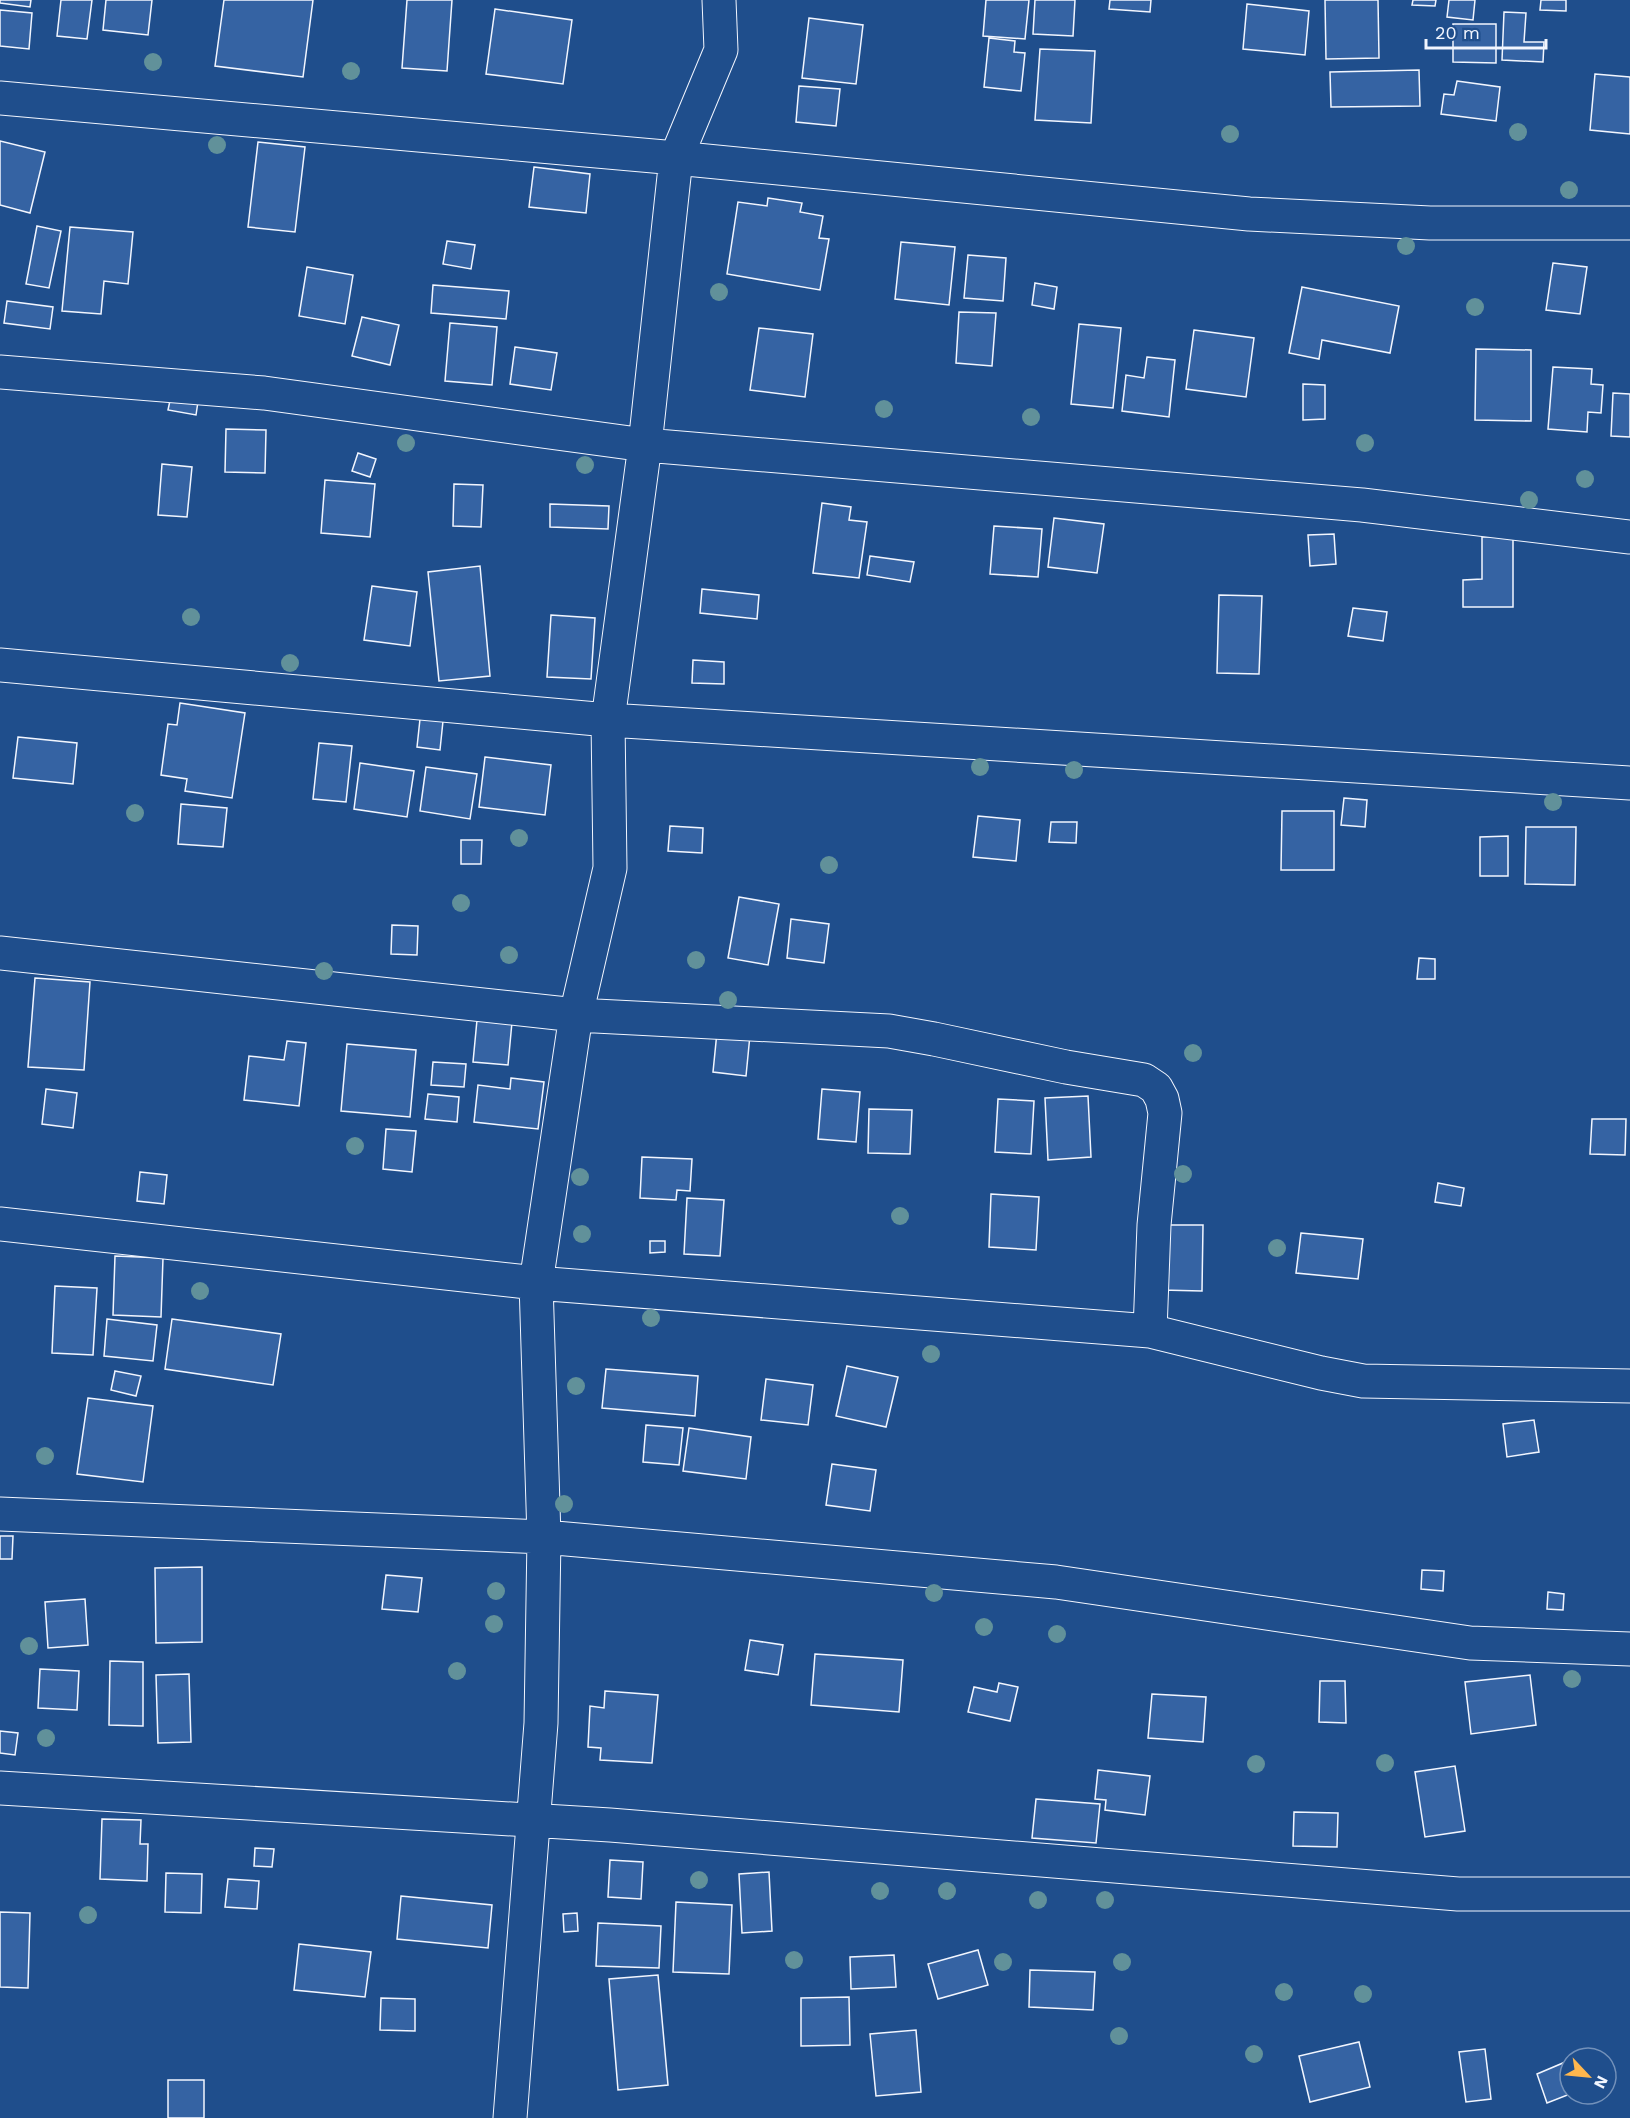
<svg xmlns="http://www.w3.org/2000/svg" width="1630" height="2118" font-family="'Work Sans',sans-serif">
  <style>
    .building { fill: #3563a3; stroke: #f2f6ff; stroke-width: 1.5 }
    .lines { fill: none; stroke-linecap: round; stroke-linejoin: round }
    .street-casing { stroke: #f2f6ff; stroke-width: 35 }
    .street { stroke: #1f4e8c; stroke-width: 33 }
    .tree { fill: #61919a }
  </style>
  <rect width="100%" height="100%" fill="#1f4e8c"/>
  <!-- building -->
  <path class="building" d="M0,0h31l-1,7 -30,-4z
    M61,0h31l-5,39 -30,-3z
    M106,0h46l-4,35 -45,-5z
    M224,0h89l-10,77 -88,-11z
    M407,0h45l-5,71 -45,-3z
    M986,0h43l-4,39 -42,-3z
    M1035,0h40l-2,36 -40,-2z
    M1110,0h41l-1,12 -41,-3z
    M1325,0h53l1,58 -53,1z
    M1413,0h23l-1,6 -23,-1z
    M1449,0h26l-2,20 -26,-3z
    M1541,0h25v11l-26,-1z
    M1247,4l62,7 -4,44 -62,-6z
    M495,9l77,11 -9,64 -77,-10z
    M0,10l32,3 -3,36 -29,-3z
    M1504,12l22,1 -2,29h20l-1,20 -41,-2z
    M809,18l54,7 -7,59 -54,-6z
    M1453,24h43v39l-43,-1z
    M989,38l26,3 -1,11 11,1 -4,38 -37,-4z
    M1040,49l55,2 -4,72 -56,-3z
    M1419,70l1,36 -89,1 -1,-35z
    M1595,74l35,3v57l-40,-4z
    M1457,81l43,6 -4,34 -55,-7 3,-20 10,1z
    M799,86l41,3 -4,37 -40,-4z
    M0,141l45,11 -15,61 -30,-8z
    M258,142l47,5 -10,85 -47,-5z
    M534,167l56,7 -4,39 -57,-6z
    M768,198l34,5 -2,9 23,4 -4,22 10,1 -9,51 -93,-16 11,-72 29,4z
    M37,226l24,5 -12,57 -23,-4z
    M70,227l63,5 -5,52 -24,-3 -3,33 -39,-3z
    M447,241l28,4 -4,24 -28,-5z
    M901,242l54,5 -6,58 -54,-6z
    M968,255l38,3 -3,43 -39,-3z
    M1553,263l34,4 -7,47 -34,-4z
    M307,267l46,8 -8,49 -46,-8z
    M1035,283l22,4 -3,22 -22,-4z
    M433,285l76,6 -3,28 -75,-6z
    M1302,287l97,19 -9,47 -68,-13 -3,19 -30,-6z
    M7,301l46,6 -3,22 -46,-6z
    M959,312l37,1 -4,53 -36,-3z
    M362,317l37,8 -9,40 -38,-9z
    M450,323l47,4 -5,58 -47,-4z
    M1079,324l42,4 -8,80 -42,-4z
    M759,328l54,6 -8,63 -55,-7z
    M1194,330l60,8 -8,59 -60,-8z
    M515,347l42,6 -6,37 -41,-6z
    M1476,349l55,1v71l-56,-1z
    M1147,357l28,3 -6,57 -47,-6 4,-36 18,3z
    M1553,367l39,2 -1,15 12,1 -2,28 -13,-1 -1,20 -39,-3z
    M1303,384l22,1v34l-22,1z
    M172,391l27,4 -3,20 -28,-5z
    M1613,393l17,1v43l-19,-1z
    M226,429l40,1 -1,43 -40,-1z
    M358,453l18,6 -6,18 -18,-6z
    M162,464l30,3 -5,50 -29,-2z
    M325,480l50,4 -5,53 -49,-4z
    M454,484l29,1 -2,42 -28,-1z
    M822,503l29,4 -2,13 18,2 -8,56 -46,-5z
    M550,504l59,2 -1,23 -58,-2z
    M1054,518l50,6 -7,49 -49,-6z
    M994,526l48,3 -4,48 -48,-3z
    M1334,534l2,30 -26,2 -2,-31z
    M1513,536v71h-50v-27l19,-1v-42z
    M870,556l44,6 -4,20 -43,-7z
    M480,566l10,110 -51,5 -11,-109z
    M372,586l45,6 -7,54 -46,-6z
    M702,589l57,6 -2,24 -57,-6z
    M1219,595l43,1 -3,78 -42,-1z
    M1353,608l34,4 -4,29 -35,-5z
    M551,615l44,3 -4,61 -44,-2z
    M693,660l31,2v22l-32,-1z
    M180,703l65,10 -13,85 -47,-7 2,-12 -26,-4 7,-51 9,1z
    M420,719l23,2 -3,29 -23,-3z
    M18,737l59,6 -4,41 -60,-6z
    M319,743l33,3 -6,56 -33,-3z
    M485,757l66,8 -6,50 -66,-8z
    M360,763l54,8 -7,46 -53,-8z
    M426,767l51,7 -7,45 -50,-8z
    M1344,798l23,2 -2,27 -24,-2z
    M181,804l46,4 -4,39 -45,-3z
    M1282,811h52v59h-53z
    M978,816l42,4 -4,41 -43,-4z
    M1051,822h26l-1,21 -27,-1z
    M670,826l33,2 -1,25 -34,-2z
    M1526,827h50l-1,58 -50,-1z
    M1508,836v40h-28v-39z
    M461,840h21l-1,24h-20z
    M739,897l40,7 -11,61 -40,-7z
    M791,919l38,5 -5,39 -37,-5z
    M392,925l26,1 -1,29 -26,-1z
    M1419,958l16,1v20h-18z
    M35,978l55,4 -6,88 -56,-3z
    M477,1020l35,2 -4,43 -35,-3z
    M717,1032l33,3 -4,41 -33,-4z
    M287,1041l19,2 -7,63 -55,-6 5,-44 35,4z
    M347,1044l69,6 -6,67 -69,-6z
    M433,1062l33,2 -2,23 -33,-2z
    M511,1078l33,4 -6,47 -64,-7 4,-37 32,4z
    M46,1089l31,4 -4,35 -31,-4z
    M822,1089l38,3 -4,50 -38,-3z
    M428,1094l31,3 -2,25 -32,-3z
    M1088,1096l3,61 -43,3 -3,-62z
    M998,1099l36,2 -3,53 -36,-2z
    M869,1109l43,1 -2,44 -42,-1z
    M1592,1119h34l-1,36 -35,-1z
    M386,1129l30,2 -4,41 -29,-3z
    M642,1157l50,2 -2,32 -13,-1 -1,10 -36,-2z
    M140,1172l27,3 -3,29 -27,-3z
    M1438,1183l26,5 -3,18 -26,-4z
    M991,1194l48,3 -3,53 -47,-3z
    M687,1198l37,2 -4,56 -36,-2z
    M1162,1225h41l-1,66 -41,-1z
    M1301,1233l62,6 -5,40 -62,-6z
    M650,1241h15v11l-15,1z
    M115,1256l48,2 -2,59 -48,-2z
    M55,1286l42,2 -4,67 -41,-2z
    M107,1319l50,6 -4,36 -49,-5z
    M172,1319l109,15 -8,51 -108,-16z
    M847,1366l51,11 -12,50 -50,-11z
    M606,1369l92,7 -3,40 -93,-8z
    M115,1371l26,5 -5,20 -25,-6z
    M766,1379l47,6 -5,40 -47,-5z
    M88,1398l65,8 -10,76 -66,-8z
    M1534,1420l5,32 -32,5 -4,-33z
    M646,1425l37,3 -4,37 -36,-3z
    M689,1428l62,9 -5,42 -63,-8z
    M832,1464l44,6 -6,41 -44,-6z
    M0,1536h13l-1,23h-12z
    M202,1567v75l-46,1 -1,-75z
    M1422,1570l22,1 -1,20 -22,-2z
    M386,1575l36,3 -4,34 -36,-3z
    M1548,1592l16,2 -1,16 -16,-1z
    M85,1599l3,46 -40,3 -3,-46z
    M750,1640l33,5 -5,30 -33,-5z
    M815,1654l88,6 -4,52 -88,-7z
    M110,1661l33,1v64l-34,-1z
    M40,1669l39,2 -2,39 -39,-2z
    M189,1674l2,68 -33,1 -2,-68z
    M1530,1675l6,50 -65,9 -6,-52z
    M1320,1681h25l1,42 -27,-1z
    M999,1683l19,4 -8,34 -42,-9 6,-25 23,5z
    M605,1691l53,4 -6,68 -52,-3 1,-12 -13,-1 2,-41 14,2z
    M1152,1694l54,3 -3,45 -55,-4z
    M0,1731l18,2 -3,22 -15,-2z
    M1455,1766l10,65 -40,6 -10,-65z
    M1098,1770l52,6 -5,39 -40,-5 1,-10 -11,-1z
    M1036,1799l64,5 -4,39 -64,-5z
    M1294,1812l44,1 -1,34 -44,-1z
    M102,1819l39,1 -1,24h8l-1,37 -47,-2z
    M255,1848l19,1 -2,18 -18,-1z
    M610,1860l33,2 -2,37 -33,-2z
    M769,1872l3,59 -30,2 -3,-59z
    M166,1873l36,1 -1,39 -36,-1z
    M228,1879l31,2 -2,28 -32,-2z
    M401,1896l91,9 -4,43 -91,-9z
    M676,1902l56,3 -3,69 -56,-2z
    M0,1912l30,1 -2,75 -28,-1z
    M577,1913l1,18 -14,1 -1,-18z
    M598,1923l63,3 -2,42 -63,-2z
    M299,1944l72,8 -6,45 -71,-7z
    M978,1950l10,35 -50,14 -10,-35z
    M894,1955l2,32 -45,2 -1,-32z
    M1030,1970l65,2 -2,38 -64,-3z
    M658,1975l10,110 -50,5 -9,-111z
    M849,1997l1,48 -49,1v-48z
    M381,1998l34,1v32l-35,-1z
    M916,2030l5,62 -45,4 -6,-62z
    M1359,2042l11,45 -60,15 -11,-46z
    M1485,2049l6,50 -25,3 -7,-50z
    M1570,2060v34l-23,9 -10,-29z
    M168,2080h36v38h-36z"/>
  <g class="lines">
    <!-- street casing -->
    <g class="street-casing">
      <path id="street" d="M0,98l676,60 573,56 181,9h200
        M0,372l264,21 381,52 717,60 268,32
        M0,665l608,55 1022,63
        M0,953l576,62 313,16 45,8 132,28 78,13 12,8 6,11 3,14 -11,112 -4,106
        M0,1224l536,59 614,48 171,42 42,8 267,5
        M0,1514l544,23 512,45 414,61 160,6
        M0,1788l610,37 848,69h172
        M510,2118l31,-395 3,-186 -8,-254 40,-268 34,-147 -2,-148 37,-275 31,-287 45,-108 -2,-50"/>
    </g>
    <!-- street -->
    <use href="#street" class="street"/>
  </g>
  <!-- trees -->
  <g class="tree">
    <circle cx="153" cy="62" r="9"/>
    <circle cx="351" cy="71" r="9"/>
    <circle cx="1518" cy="132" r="9"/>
    <circle cx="1230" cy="134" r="9"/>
    <circle cx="217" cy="145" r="9"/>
    <circle cx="1569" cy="190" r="9"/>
    <circle cx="1406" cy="246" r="9"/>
    <circle cx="719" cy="292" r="9"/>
    <circle cx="1475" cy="307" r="9"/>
    <circle cx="884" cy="409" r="9"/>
    <circle cx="1031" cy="417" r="9"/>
    <circle cx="406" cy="443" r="9"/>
    <circle cx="1365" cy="443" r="9"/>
    <circle cx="585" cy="465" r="9"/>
    <circle cx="1585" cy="479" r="9"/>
    <circle cx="1529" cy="500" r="9"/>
    <circle cx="191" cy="617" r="9"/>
    <circle cx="290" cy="663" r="9"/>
    <circle cx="980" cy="767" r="9"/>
    <circle cx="1074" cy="770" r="9"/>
    <circle cx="1553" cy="802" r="9"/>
    <circle cx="135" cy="813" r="9"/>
    <circle cx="519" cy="838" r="9"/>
    <circle cx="829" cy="865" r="9"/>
    <circle cx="461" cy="903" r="9"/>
    <circle cx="509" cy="955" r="9"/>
    <circle cx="696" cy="960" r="9"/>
    <circle cx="324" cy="971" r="9"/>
    <circle cx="728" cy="1000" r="9"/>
    <circle cx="1193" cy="1053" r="9"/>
    <circle cx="355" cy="1146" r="9"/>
    <circle cx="1183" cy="1174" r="9"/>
    <circle cx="580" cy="1177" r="9"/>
    <circle cx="900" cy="1216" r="9"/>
    <circle cx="582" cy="1234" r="9"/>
    <circle cx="1277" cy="1248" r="9"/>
    <circle cx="200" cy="1291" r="9"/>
    <circle cx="651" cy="1318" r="9"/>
    <circle cx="931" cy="1354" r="9"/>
    <circle cx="576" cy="1386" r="9"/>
    <circle cx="45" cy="1456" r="9"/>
    <circle cx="564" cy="1504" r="9"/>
    <circle cx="496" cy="1591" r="9"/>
    <circle cx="934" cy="1593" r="9"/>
    <circle cx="494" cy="1624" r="9"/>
    <circle cx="984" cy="1627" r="9"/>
    <circle cx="1057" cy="1634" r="9"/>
    <circle cx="29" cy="1646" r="9"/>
    <circle cx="457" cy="1671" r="9"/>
    <circle cx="1572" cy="1679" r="9"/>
    <circle cx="46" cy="1738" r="9"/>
    <circle cx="1385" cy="1763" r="9"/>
    <circle cx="1256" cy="1764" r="9"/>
    <circle cx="699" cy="1880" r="9"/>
    <circle cx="880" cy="1891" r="9"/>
    <circle cx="947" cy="1891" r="9"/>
    <circle cx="1038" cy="1900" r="9"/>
    <circle cx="1105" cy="1900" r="9"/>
    <circle cx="88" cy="1915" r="9"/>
    <circle cx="794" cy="1960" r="9"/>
    <circle cx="1003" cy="1962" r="9"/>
    <circle cx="1122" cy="1962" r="9"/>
    <circle cx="1284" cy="1992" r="9"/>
    <circle cx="1363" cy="1994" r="9"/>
    <circle cx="1119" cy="2036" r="9"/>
    <circle cx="1254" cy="2054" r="9"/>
  </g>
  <!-- north arrow -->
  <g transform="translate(1588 2076) rotate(116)"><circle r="28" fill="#1f4e8c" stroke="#7391ba" stroke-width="1.5"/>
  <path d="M0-4.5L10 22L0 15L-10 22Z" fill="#ffb74d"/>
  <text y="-9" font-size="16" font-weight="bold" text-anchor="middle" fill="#f2f6ff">N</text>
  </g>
  <!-- scale -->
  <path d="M1426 39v9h120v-9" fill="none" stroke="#f2f6ff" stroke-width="3"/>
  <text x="1435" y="39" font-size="18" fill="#f2f6ff" stroke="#1f4e8c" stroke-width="4.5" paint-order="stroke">20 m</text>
</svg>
